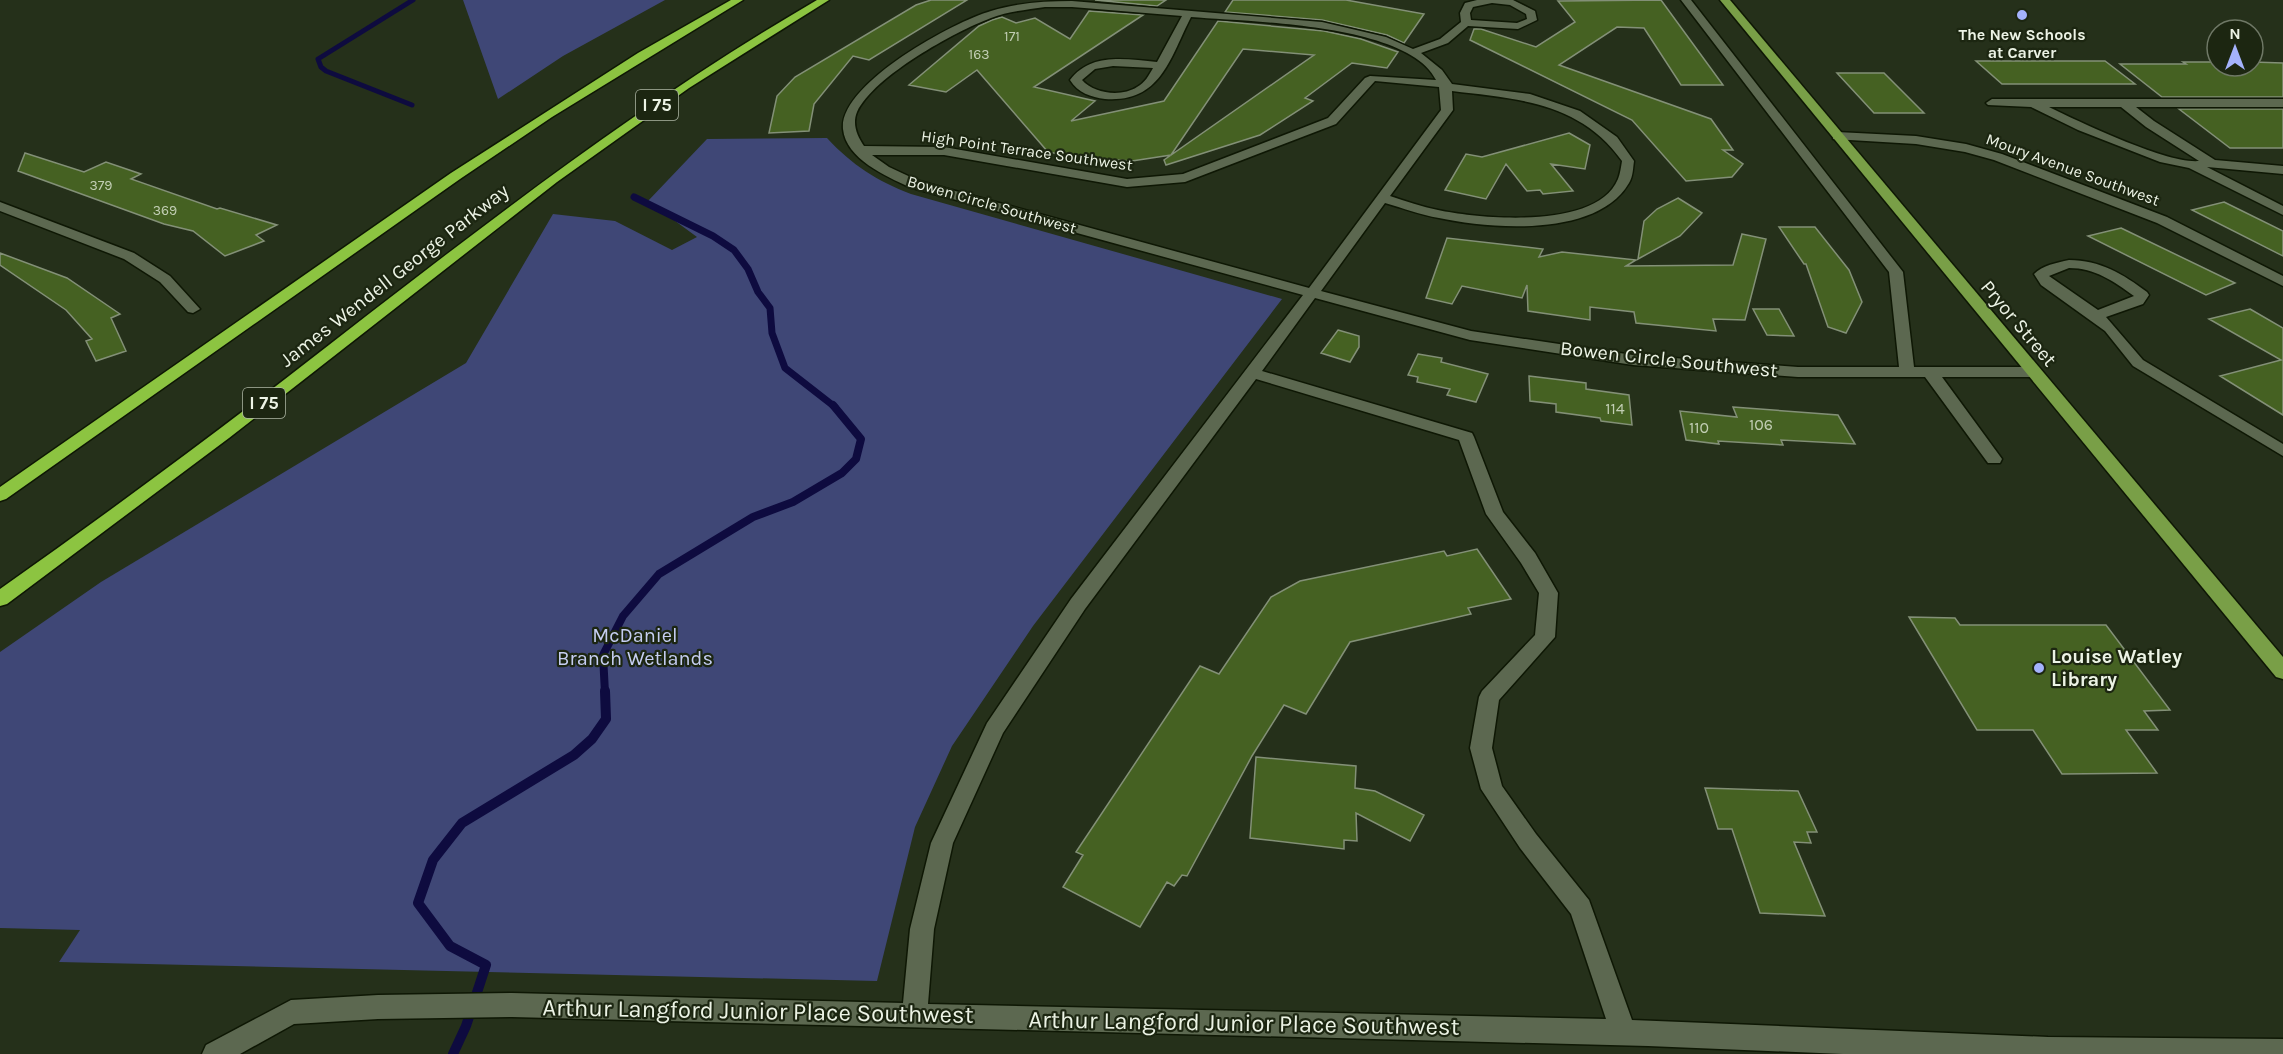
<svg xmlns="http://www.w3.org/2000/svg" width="2283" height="1054" font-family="Karla,sans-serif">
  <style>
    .green { fill: #3f4776 }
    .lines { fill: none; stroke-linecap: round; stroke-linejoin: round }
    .stream-far3 { stroke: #0e0b3f; stroke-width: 5 }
    .stream-far2 { stroke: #0e0b3f; stroke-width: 7 }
    .stream-far1 { stroke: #0e0b3f; stroke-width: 8 }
    .stream { stroke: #0e0b3f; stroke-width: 10 }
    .building { fill: #456122; stroke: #839077; stroke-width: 1.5 }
    .minor-casing { stroke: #0e1704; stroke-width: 3 }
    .major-casing { stroke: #0e1704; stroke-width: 3 }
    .highway-casing { stroke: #0e1704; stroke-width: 3 }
    .minor { fill: #5c6850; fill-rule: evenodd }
    .major { fill: #799f47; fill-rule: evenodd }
    .highway { fill: #8cc441; fill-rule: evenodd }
    .poi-dot { fill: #a4b2fc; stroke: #1c2611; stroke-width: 2 }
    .labels { text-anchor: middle; stroke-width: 4.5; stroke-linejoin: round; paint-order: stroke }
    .far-number-label { font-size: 14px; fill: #c2ceb4 }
    .far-poi-label { font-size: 16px; font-weight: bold; fill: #ecf3e5; stroke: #1c2611 }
    .far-street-label { font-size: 16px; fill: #ecf3e5; stroke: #1c2611 }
    .number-label { font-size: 16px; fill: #c2ceb4 }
    .shield { fill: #1c2611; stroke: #aeb6a5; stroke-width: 1.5 }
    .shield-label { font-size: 18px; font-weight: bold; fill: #ecf3e5 }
    .street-label { font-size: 20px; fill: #ecf3e5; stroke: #1c2611 }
    .park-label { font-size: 20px; fill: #c6cef2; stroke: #1c2611 }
    .poi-label { font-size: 20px; font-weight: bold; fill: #ecf3e5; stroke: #1c2611; text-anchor: start }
    .near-street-label { font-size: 24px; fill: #ecf3e5; stroke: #1c2611 }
  </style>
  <rect width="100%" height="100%" fill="#25301a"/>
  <!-- green -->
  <path class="green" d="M463,0h202l-102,56 -65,43z
    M827,138c25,27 50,43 84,56l371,105 -249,327 -81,120 -37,81 -38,154 -818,-19 21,-32 -80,-2v-276l101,-70 365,-219 87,-149 62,7 57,29 25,-13 -49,-36 59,-62z"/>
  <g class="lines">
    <!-- stream-far3 -->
    <path class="stream-far3" d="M412,105l-86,-34 -5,-4 -3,-8 95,-59"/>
    <!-- stream-far2 -->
    <path class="stream-far2" d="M634,197l79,39 21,14 14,19 10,23 12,16 2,25 13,35 50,39"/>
    <!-- stream-far1 -->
    <path class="stream-far1" d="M605,693l-2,-38 20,-39 36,-42 94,-57 40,-15 49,-29 14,-14 5,-20 -28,-34"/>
    <!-- stream -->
    <path class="stream" d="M453,1054l13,-28 20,-61 -36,-19 -32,-43 15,-43 29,-37 112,-68 18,-16 14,-20 -1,-28"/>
  </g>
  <!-- building -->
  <path class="building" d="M931,0h36l-98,60 -16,-4 -39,48 -5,27 -40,2 8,-37 18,-19 121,-72z
    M1095,0h71l-9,6z
    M1233,0h113l78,14 -20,29 -17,-8 -65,-15 -97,-8z
    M1661,0l62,85h-42l-37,-57 -27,-1 -58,38 152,54 22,31h-10l20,14 -11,13 -46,4 -54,-61 -162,-80 4,-11h7l55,18 39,-25 -17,-21z
    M1089,11l54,4 -109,72 61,14 -24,20 93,-20 54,-80 106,10 37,8 37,13 -11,16 -35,-5 -47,35 8,3 -53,34 -94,30 -2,-5 150,-105 -71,-6 -72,106 -39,6 -49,-3 -1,2 -24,-3 2,-3 -12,-2 -71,-82 -31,22 -37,-7 70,-59 13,-6 10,-3 14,6 19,-5 35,21z
    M1976,61h129l30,23h-133z
    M2183,62h34v4h36v-4l30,1v34h-121l-42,-33h66z
    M1837,73h47l40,40h-50z
    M2179,109h104v39h-53z
    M1569,133l21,12 -5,24 -34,-5 22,27 -30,3 -3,-4 -13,1 -21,-27 -20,35 -41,-9 21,-36 16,3z
    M25,153l59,19 22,-10 35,12 -10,5 86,30 3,-1 57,17 -21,10 8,6 -39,15 -32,-25 -29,-7 -146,-53z
    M1678,198l24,15 -22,23 -42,23 6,-38 13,-12z
    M2224,202l59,29v25l-91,-46z
    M1779,227h36l34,43 13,32 -16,31 -18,-6 -22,-63h-2z
    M2121,228l114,55 -29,12 -118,-59z
    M1742,234l24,5 -21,81 -32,-1 3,12 -80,-8 -2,-11 -44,-5v13l-62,-9 -1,-26 -5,13 -60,-12 -10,18 -26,-6 21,-60 96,11 -4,8 23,-5 74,8 -10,6 107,-1z
    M0,253l67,25 53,36 -9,4 15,33 -30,10 -10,-20 6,-2 -26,-29 -66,-45z
    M1753,309h26l15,27 -27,-1z
    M2250,309l33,19v87l-63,-39 61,-16 -72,-41z
    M1338,330l21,6v11l-9,15 -29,-9z
    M1418,354l24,4 -1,4 47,12 -12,28 -29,-7 3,-6 -33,-7 1,-5 -10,-2z
    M1529,376l57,7v6l43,6 3,30 -31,-4 -1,-3 -44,-6v-8l-26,-3z
    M1733,407l105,8 17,29 -74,-4 2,5 -65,-4 1,3 -33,-4 -6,-29 57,6z
    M1477,549l34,50 -43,9 3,6 -121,28 -44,72 -22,-9 -32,51 -65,120 -5,-1 -8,11 -7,-4 -27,45 -77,-40 20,-32 -7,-3 124,-186 19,8 52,-77 29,-16 144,-30 3,5z
    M1909,617l46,1 5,7h146l64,85 -26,1 14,19h-32l31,43 -95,1 -29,-44h-56z
    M1256,757l100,9 -1,22 20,3 49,24 -14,26 -54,-28 1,28 -13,-1v9l-94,-11z
    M1705,788l93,3 19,41h-10l4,11 -17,-1 31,74 -65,-3 -28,-84h-14z"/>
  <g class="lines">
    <!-- minor casing -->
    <g class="minor-casing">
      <path id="minor" d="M1477,0h36l22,11 2,9 -19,9 -50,-3 -20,17 -27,10 21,17 10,14 78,10 50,17 37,26 17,24c-1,7 -1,16 -5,22 -32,55 -139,46 -190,35 -19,-3 -36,-10 -54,-15l-64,88 150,40 162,24 165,12h101l-10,-95 -208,-272h10l212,272 11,95h119l8,5 -8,5h-91l60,82 -2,4h-12l-63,-86h-127l-165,-12 -163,-25 -155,-42 -53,73 210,62 2,4 29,75 32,41 23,40 -3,44 -56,63 -7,48 10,38 34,48 53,66 43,120 416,17 235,2v15h-440l-195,-8 -1136,-29 -134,2 -84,5 -54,30h-38l4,-9 85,-45 87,-5 134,-2 391,10 7,-74 21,-86 56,-120 84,-124 232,-304 -394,-108c-23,-11 -63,-28 -66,-58 -4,-45 110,-107 148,-118 26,-8 53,-10 81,-10l250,21 64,15 27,12 27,-10 21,-17 -1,-9 5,-10zM1492,3l18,2 16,9 1,5 -10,4 -46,-3 -1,-7 3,-6zM1045,7h27l110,9 -25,46c-31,-3 -66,-10 -87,18 8,13 21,17 35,19 56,4 65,-41 86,-82 57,5 217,6 245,63l-66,-4 -5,2 -37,40 -145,56 -56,5 -183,-32 -80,-1c-7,-10 -12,-22 -7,-34 17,-36 97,-80 134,-94 17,-7 36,-8 54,-11zM1113,66l40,2c-4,7 -8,15 -16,19 -15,10 -43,7 -55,-7l13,-11zM1375,81l64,6 2,23 -132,178 -390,-107 -30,-14 -17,-12h72l183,32 58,-5 151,-58zM1452,91c66,8 128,11 170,70 -1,6 -2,13 -4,18 -21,51 -137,40 -180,31 -16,-3 -32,-9 -48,-14l63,-86zM1256,379l203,61 27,74 35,49 18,30 -4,42 -53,56 -3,6 -9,51 11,41 39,59 51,66 35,105 -678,-15 6,-75 19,-86 50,-110 82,-124z
        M1992,99h291v8h-147l18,14 61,39 68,6v8l-76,-7 76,39v9l-94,-47 -29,-6 -82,-32 -47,-23 -43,-2 -2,-2zM2049,107h72l25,20 53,34c-32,3 -119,-39 -150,-54z
        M1837,132l79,4 50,8 36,10 165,63 116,59v10l-126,-63 -163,-63 -29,-8 -49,-8 -83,-5v-6z
        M0,202l134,51 36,23 30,33 -7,4 -5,-1 -28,-30 -36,-23 -124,-48z
        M2069,260c31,0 54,14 78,32l2,3 -6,9 -37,13 37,43 140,84v12l-150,-90 -28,-35 -64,-46 -7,-11c9,-9 22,-11 35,-14zM2069,268c26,0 44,13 65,28l-36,14 -49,-34z"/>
    </g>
    <!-- major casing -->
    <g class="major-casing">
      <path id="major" d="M1720,0h10l553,657v22l-7,-2z"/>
    </g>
    <!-- highway casing -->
    <g class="highway-casing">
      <path id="highway" d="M731,0h12l-191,117 -92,62 -454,320 -6,2v-14l451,-314 187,-120z
        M817,0h12l-140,88 -132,94 -328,256 -222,166 -7,2v-17c98,-69 194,-140 289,-213 173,-134 338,-265 528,-376z"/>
    </g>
    <!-- minor -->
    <use href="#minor" class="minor"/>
    <!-- major -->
    <use href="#major" class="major"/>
    <!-- highway -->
    <use href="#highway" class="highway"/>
  </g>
  <!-- markers -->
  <g class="poi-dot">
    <circle cx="2022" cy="15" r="6"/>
    <circle cx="2039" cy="668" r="6"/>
  </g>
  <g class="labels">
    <!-- far-number labels -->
    <g class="far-number-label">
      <text x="1012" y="41">171</text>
      <text x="979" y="59">163</text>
      <text x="101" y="190">379</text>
      <text x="165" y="215">369</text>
    </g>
    <!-- far-poi labels -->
    <g class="far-poi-label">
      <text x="2022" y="40">The New Schools<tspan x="2022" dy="18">at Carver</tspan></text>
    </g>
    <!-- far-street labels -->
    <g class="far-street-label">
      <text transform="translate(1027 150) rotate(8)" y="6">High Point Terrace Southwest</text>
      <text transform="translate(2073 169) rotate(20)" y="6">Moury Avenue Southwest</text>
      <text transform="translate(992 204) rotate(16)" y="6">Bowen Circle Southwest</text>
    </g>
    <!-- number labels -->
    <g class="number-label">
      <text x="1615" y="414">114</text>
      <text x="1761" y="430">106</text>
      <text x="1699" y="433">110</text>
    </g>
    <!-- shield labels -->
    <g class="shield">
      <rect x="636" y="90" width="42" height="30" rx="4.5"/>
      <rect x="243" y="388" width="42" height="30" rx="4.5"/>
    </g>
    <g class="shield-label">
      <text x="657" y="111">I 75</text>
      <text x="264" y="409">I 75</text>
    </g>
    <!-- street labels -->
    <g class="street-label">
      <text transform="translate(394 275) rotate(-38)" y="7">James Wendell George Parkway</text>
      <text transform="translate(2019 323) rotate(50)" y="7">Pryor Street</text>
      <text transform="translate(1669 359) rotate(6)" y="7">Bowen Circle Southwest</text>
    </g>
    <!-- park labels -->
    <g class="park-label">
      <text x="635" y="642">McDaniel<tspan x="635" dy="23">Branch Wetlands</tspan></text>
    </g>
    <!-- poi labels -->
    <g class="poi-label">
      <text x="2051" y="663">Louise Watley<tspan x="2051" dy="23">Library</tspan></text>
    </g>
    <!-- near-street labels -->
    <g class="near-street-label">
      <text transform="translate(758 1011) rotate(1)" y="8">Arthur Langford Junior Place Southwest</text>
      <text transform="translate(1244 1023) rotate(1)" y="8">Arthur Langford Junior Place Southwest</text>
    </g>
  </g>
  <!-- north arrow -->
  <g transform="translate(2235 48)"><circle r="28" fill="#1c2611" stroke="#6f7866" stroke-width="1.5"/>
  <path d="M0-4.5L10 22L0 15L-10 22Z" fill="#a4b2fc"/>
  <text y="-9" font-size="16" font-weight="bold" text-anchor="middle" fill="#ecf3e5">N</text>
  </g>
</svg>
